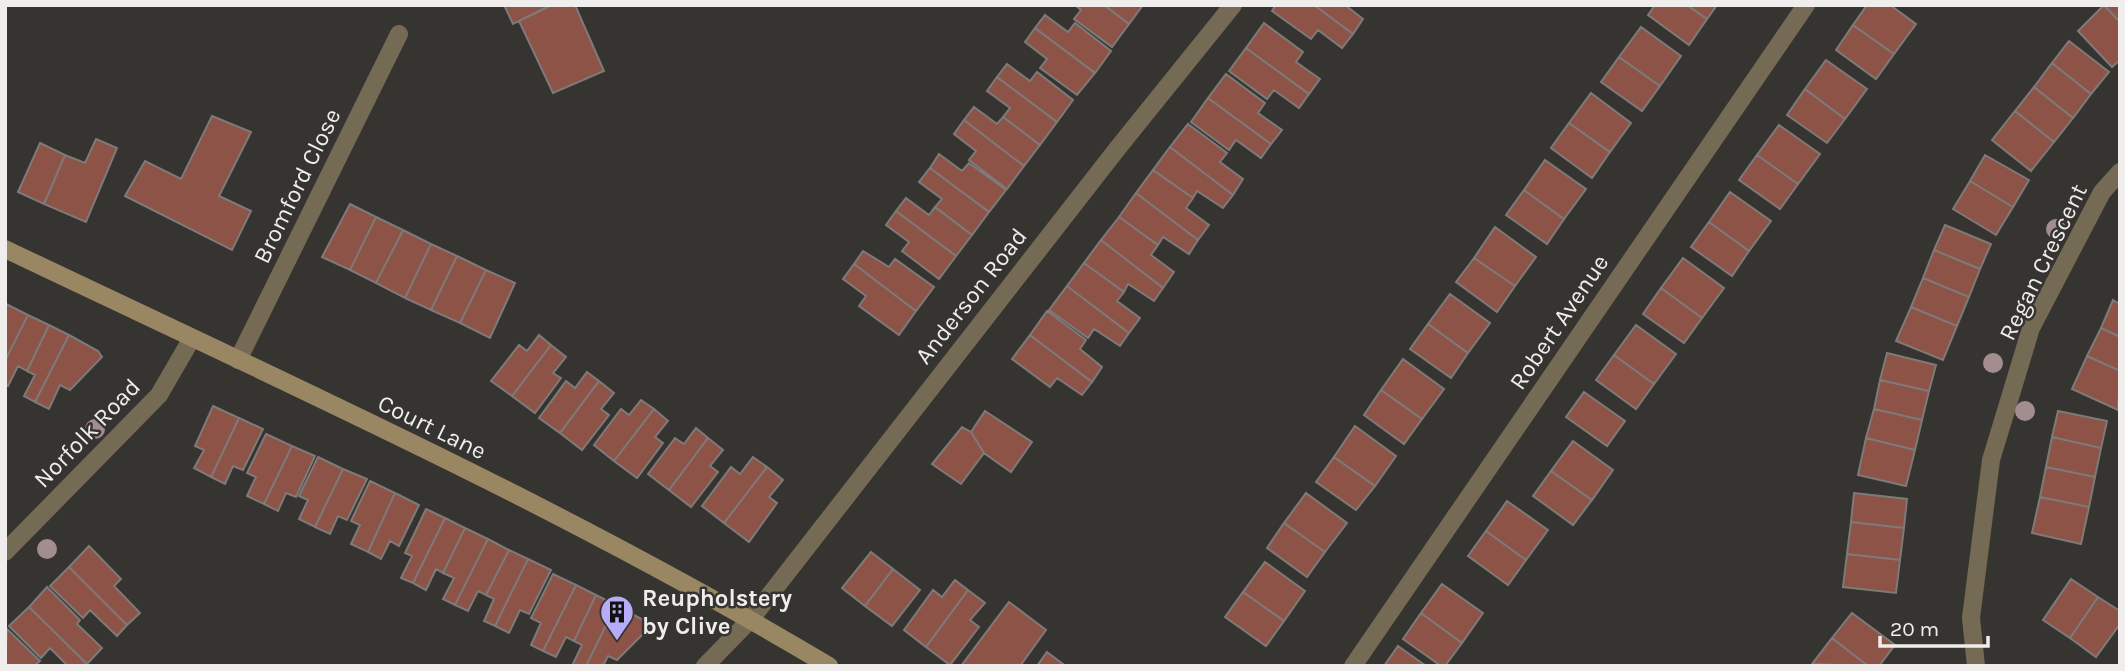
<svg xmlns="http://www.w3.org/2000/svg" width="2125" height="671" font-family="Karla,sans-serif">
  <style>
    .building { fill: #8d5347; stroke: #7e7a79; stroke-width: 2 }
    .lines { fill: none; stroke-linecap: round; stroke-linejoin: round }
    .street { stroke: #756a53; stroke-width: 18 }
    .secondary { stroke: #998763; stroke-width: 18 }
    .tree { fill: #a38d8f }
    .labels { text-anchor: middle; stroke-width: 5; stroke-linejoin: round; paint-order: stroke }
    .street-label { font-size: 24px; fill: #f0eeed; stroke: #363431 }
    .poi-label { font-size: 24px; font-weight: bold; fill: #f0eeed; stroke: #363431; text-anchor: start }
  </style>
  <rect width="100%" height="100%" fill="#363431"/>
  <!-- building -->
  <path class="building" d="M504,5h47l-38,19z
    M552,5h23l29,66 -51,22 -34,-72z
    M1075,5h29l25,19 -17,23 -38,-28 7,-9z
    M1104,5h39l-14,19z
    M1276,5h38l39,29 -11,14 -24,-18 -7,9 -39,-28z
    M1314,5h31l18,14 -10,15z
    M1655,5h32l20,14 -18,26 -41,-30z
    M1687,5h30l-10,14z
    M1867,5h23l26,19 -22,30 -41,-29z
    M2104,5h16v17z
    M2104,5l16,17v38l-8,7 -34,-36z
    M1045,15l23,17 7,-9 36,28 -16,22 -60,-45z
    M1264,23l39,29 -7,10 24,17 -11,15 -63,-46z
    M1853,25l41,29 -18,25 -40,-29z
    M1641,27l40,29 -21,30 -41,-29z
    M1035,28l60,45 -18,22 -37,-27 7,-9 -22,-17z
    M2069,41l40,31 -18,22 -39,-31z
    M1246,48l63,46 -10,14 -25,-18 -7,9 -38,-28z
    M1619,57l41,29 -18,25 -41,-29z
    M1826,60l41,29 -22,30 -40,-30z
    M2052,63l39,31 -18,24 -39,-31z
    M1007,64l23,17 7,-9 36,28 -16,22 -60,-45z
    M1226,74l39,29 -7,10 24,17 -11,14 -63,-46z
    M997,77l60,45 -17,23 -37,-28 7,-9 -23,-17z
    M2034,87l39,31 -19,24 -39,-31z
    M1805,89l40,30 -18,24 -40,-28z
    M1591,93l40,30 -21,29 -41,-29z
    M1208,98l63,46 -10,14 -25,-18 -7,10 -38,-28z
    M974,107l23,17 6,-7 37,28 -16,21 -60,-46z
    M2015,111l39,31 -23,29 -39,-31z
    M212,116l39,16 -32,64 32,15 -19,39 -107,-54 20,-35 36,18z
    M964,120l60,46 -17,23 -38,-29 7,-9 -22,-17z
    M1569,123l41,29 -18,26 -41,-30z
    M1188,124l39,29 -7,9 23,17 -10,16 -63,-48z
    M1779,125l41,29 -22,30 -41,-29z
    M96,139l21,9 -31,74 -42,-18 21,-49 20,8z
    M40,143l25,12 -21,49 -26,-12z
    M1170,147l63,48 -10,13 -26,-17 -4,7 -40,-28z
    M939,154l23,17 7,-8 37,27 -17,22 -59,-44z
    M1757,155l41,29 -18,25 -41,-29z
    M1985,155l44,25 -16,27 -43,-26z
    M1545,160l41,29 -22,30 -40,-29z
    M930,168l59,44 -17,23 -37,-28 7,-8 -23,-17z
    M1153,170l40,28 -7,10 23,17 -11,15 -62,-47z
    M1970,181l43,26 -17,28 -43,-26z
    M1524,190l40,29 -17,25 -41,-29z
    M1730,192l41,29 -22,30 -40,-29z
    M1136,193l62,47 -9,14 -26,-17 -5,8 -39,-28z
    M906,198l23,17 6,-8 37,28 -16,21 -60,-45z
    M350,204l26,13 -26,53 -28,-13z
    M896,211l60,45 -17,23 -37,-28 7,-9 -23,-17z
    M376,217l27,13 -27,53 -26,-13z
    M1119,217l39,28 -7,10 23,17 -11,16 -62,-48z
    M1709,222l40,29 -17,25 -41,-29z
    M1945,225l46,19 -11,25 -46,-19z
    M1495,227l41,30 -21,29 -41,-28z
    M403,230l28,14 -26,54 -29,-15z
    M1101,240l62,48 -9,13 -26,-17 -4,8 -40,-29z
    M431,244l26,12 -26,54 -26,-12z
    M1934,250l46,19 -11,28 -46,-19z
    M863,251l26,16 6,-8 39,28 -18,24 -62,-47z
    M457,256l29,14 -26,53 -29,-13z
    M1474,258l41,28 -18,26 -41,-30z
    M1683,258l41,30 -22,30 -41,-30z
    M1084,263l40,29 -7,9 23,17 -11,15 -62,-47z
    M854,264l62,47 -17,24 -40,-29 7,-10 -23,-17z
    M486,270l29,13 -25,55 -30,-15z
    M1923,278l46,19 -12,29 -46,-19z
    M1067,286l62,47 -9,13 -26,-17 -6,9 -39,-28z
    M1661,288l41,30 -18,25 -41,-29z
    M1450,294l40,29 -22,30 -40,-29z
    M2113,300l7,4v33l-19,-9z
    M6,304l22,11 -23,46v-56z
    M1911,307l46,19 -14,34 -47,-19z
    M1047,311l39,29 -6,9 22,18 -10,15 -62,-47z
    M28,315l21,10 -22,46 -9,-5 -10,20 -3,-1v-24z
    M1428,324l40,29 -17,25 -41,-29z
    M49,325l20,10 -34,67 -11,-6 11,-21 -8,-4z
    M1636,325l40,29 -22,30 -40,-29z
    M2101,328l19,9v34l-33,-15z
    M69,335l29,16 4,6 -32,33 -10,-5 -11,24 -14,-7z
    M539,335l12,10 -39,51 -21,-15 28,-36 8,6z
    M1030,335l62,47 -10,13 -25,-17 -7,9 -38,-28z
    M551,345l15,12 -13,16 8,5 -26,35 -23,-17z
    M1887,353l49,12 -7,26 -49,-11z
    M1614,355l40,29 -18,25 -40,-29z
    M2087,356l33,15 -2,39 -46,-21z
    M1403,359l41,30 -22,30 -41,-29z
    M587,372l12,9 -39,52 -21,-15 27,-37 9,7z
    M1880,380l49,11 -7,29 -48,-11z
    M599,381l15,12 -13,16 8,6 -27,35 -22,-17z
    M1381,390l41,29 -18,25 -40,-29z
    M1584,392l41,29 -18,25 -41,-29z
    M641,400l13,9 -40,52 -20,-16 27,-36 8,6z
    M213,406l26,12 -28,59 -17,-9 10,-18 -9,-4z
    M654,409l14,12 -13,16 8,6 -26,35 -23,-17z
    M1874,409l48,11 -7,30 -49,-12z
    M985,411l47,31 -21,30 -27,-19 -13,-21z
    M2058,411l49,10 -6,27 -49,-11z
    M239,418l24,11 -20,41 -10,-4 -8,18 -14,-7z
    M1355,426l41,30 -21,30 -41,-29z
    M962,427l9,5 13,21 -23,31 -29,-20z
    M696,428l12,10 -39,52 -21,-16 27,-36 9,6z
    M266,434l26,12 -28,58 -17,-8 9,-19 -9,-4z
    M2052,437l49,11 -6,29 -49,-10z
    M708,438l15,12 -13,16 8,6 -27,35 -22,-17z
    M1866,438l49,12 -9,36 -48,-11z
    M1573,441l40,29 -21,30 -41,-29z
    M292,446l23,10 -19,41 -10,-4 -8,18 -14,-7z
    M318,457l25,12 -28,58 -16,-8 9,-19 -9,-4z
    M753,457l14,10 -43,56 -22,-17 29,-39 9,7z
    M1334,457l41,29 -19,24 -40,-28z
    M767,467l16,13 -14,17 8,6 -28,39 -25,-19z
    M2046,467l49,10 -6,30 -49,-10z
    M343,469l24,10 -20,41 -9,-4 -8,18 -15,-7z
    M1551,471l41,29 -19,25 -40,-29z
    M370,481l25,12 -27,59 -17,-8 9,-19 -9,-4z
    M395,493l24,12 -20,41 -9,-5 -9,18 -13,-7z
    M1306,493l41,30 -22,29 -41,-29z
    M1854,493l53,6 -3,29 -53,-6z
    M2040,497l49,10 -8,37 -49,-11z
    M1507,501l41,29 -22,30 -40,-29z
    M426,509l19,9 -32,65 -12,-5 11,-22 -7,-3z
    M445,518l20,10 -22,45 -7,-4 -10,21 -13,-7z
    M1851,522l53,6 -4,32 -53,-6z
    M1284,523l41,29 -18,25 -40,-29z
    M465,528l23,11 -33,66 -12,-6 11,-21 -11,-5z
    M1486,531l40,29 -18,25 -40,-29z
    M488,539l21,11 -23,45 -8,-4 -10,20 -13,-6z
    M89,546l32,33 -7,7 26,27 -13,12 -58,-58z
    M509,550l19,9 -33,67 -11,-5 10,-22 -8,-4z
    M871,552l22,17 -28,37 -23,-18z
    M1847,554l53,6 -4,33 -53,-6z
    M528,559l23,11 -22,44 -9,-4 -11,23 -14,-7z
    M1265,562l40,29 -21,30 -41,-29z
    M69,567l58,58 -10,11 -27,-26 -7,8 -33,-32z
    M893,569l27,21 -28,36 -27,-20z
    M553,574l23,11 -33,66 -12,-6 10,-22 -10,-5z
    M2071,579l27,18 -28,41 -27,-18z
    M955,580l13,10 -42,57 -22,-17 29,-40 9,7z
    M1442,584l41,29 -21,30 -41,-30z
    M576,585l20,10 -22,46 -8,-4 -10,20 -13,-6z
    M47,587l33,33 -3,4 25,24 -15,16 -58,-57z
    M968,590l17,13 -15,17 9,7 -29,38 -24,-18z
    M1243,592l41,29 -18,25 -41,-29z
    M596,595l20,10 -30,61h-14l10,-21 -8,-4z
    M2098,597l22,14v13l-24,33 -26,-19z
    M1009,602l37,28 -26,36h-59z
    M616,605l29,16 4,7 -32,32 -9,-4 -5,10h-17z
    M29,607l58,57 -2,2h-17l-18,-18 -9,10 -32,-32z
    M1421,613l41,30 -17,23h-4l-38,-27z
    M1852,613l43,32 -16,21h-11l-36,-28z
    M7,629l33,32 -6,5 -29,-1z
    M1832,638l36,28 -56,-2z
    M1398,646l28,20h-42z
    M1047,652l16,12 -1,2h-25z"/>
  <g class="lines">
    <!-- street -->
    <path class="street" d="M238,360l161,-326
      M5,552l154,-157 33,-57
      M705,666l46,-47 366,-470 116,-144
      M1353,666l453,-661
      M1976,666l-5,-48 20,-158 40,-132 71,-136 18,-20"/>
    <!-- secondary -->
    <path class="secondary" d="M5,249c277,132 560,259 824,417"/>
  </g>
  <!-- trees -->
  <g class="tree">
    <circle cx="2056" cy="229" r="10"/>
    <circle cx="1993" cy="363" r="10"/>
    <circle cx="2025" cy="411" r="10"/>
    <circle cx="95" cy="429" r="10"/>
    <circle cx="47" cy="549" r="10"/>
  </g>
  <!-- icons -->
  <defs>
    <g id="building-pin" transform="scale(1.75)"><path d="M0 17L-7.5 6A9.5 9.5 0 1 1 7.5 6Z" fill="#b6acf8" stroke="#363431"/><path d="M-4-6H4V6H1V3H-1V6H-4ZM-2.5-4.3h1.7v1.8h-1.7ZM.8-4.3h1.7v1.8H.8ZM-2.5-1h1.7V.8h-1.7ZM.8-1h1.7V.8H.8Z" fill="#111"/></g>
  </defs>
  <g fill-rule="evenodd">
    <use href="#building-pin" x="617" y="612"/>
  </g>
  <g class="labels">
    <!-- street labels -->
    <g class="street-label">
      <text transform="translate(297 186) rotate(-64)" y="8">Bromford Close</text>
      <text transform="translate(2043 262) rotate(-64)" y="8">Regan Crescent</text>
      <text transform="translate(971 296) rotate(-52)" y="8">Anderson Road</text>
      <text transform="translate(1559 322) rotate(-56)" y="8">Robert Avenue</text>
      <text transform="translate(432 427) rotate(26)" y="8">Court Lane</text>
      <text transform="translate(87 433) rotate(-46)" y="8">Norfolk Road</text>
    </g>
    <!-- poi labels -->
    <g class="poi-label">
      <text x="642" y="606">Reupholstery<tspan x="642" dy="28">by Clive</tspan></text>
    </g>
  </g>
  <!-- border -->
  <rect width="2125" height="671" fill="none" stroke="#f0eeed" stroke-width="14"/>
  <!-- scale -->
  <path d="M1880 636v10h108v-10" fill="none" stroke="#f0eeed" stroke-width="3.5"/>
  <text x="1890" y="636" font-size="21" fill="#f0eeed" stroke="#363431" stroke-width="5" paint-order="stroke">20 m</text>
</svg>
